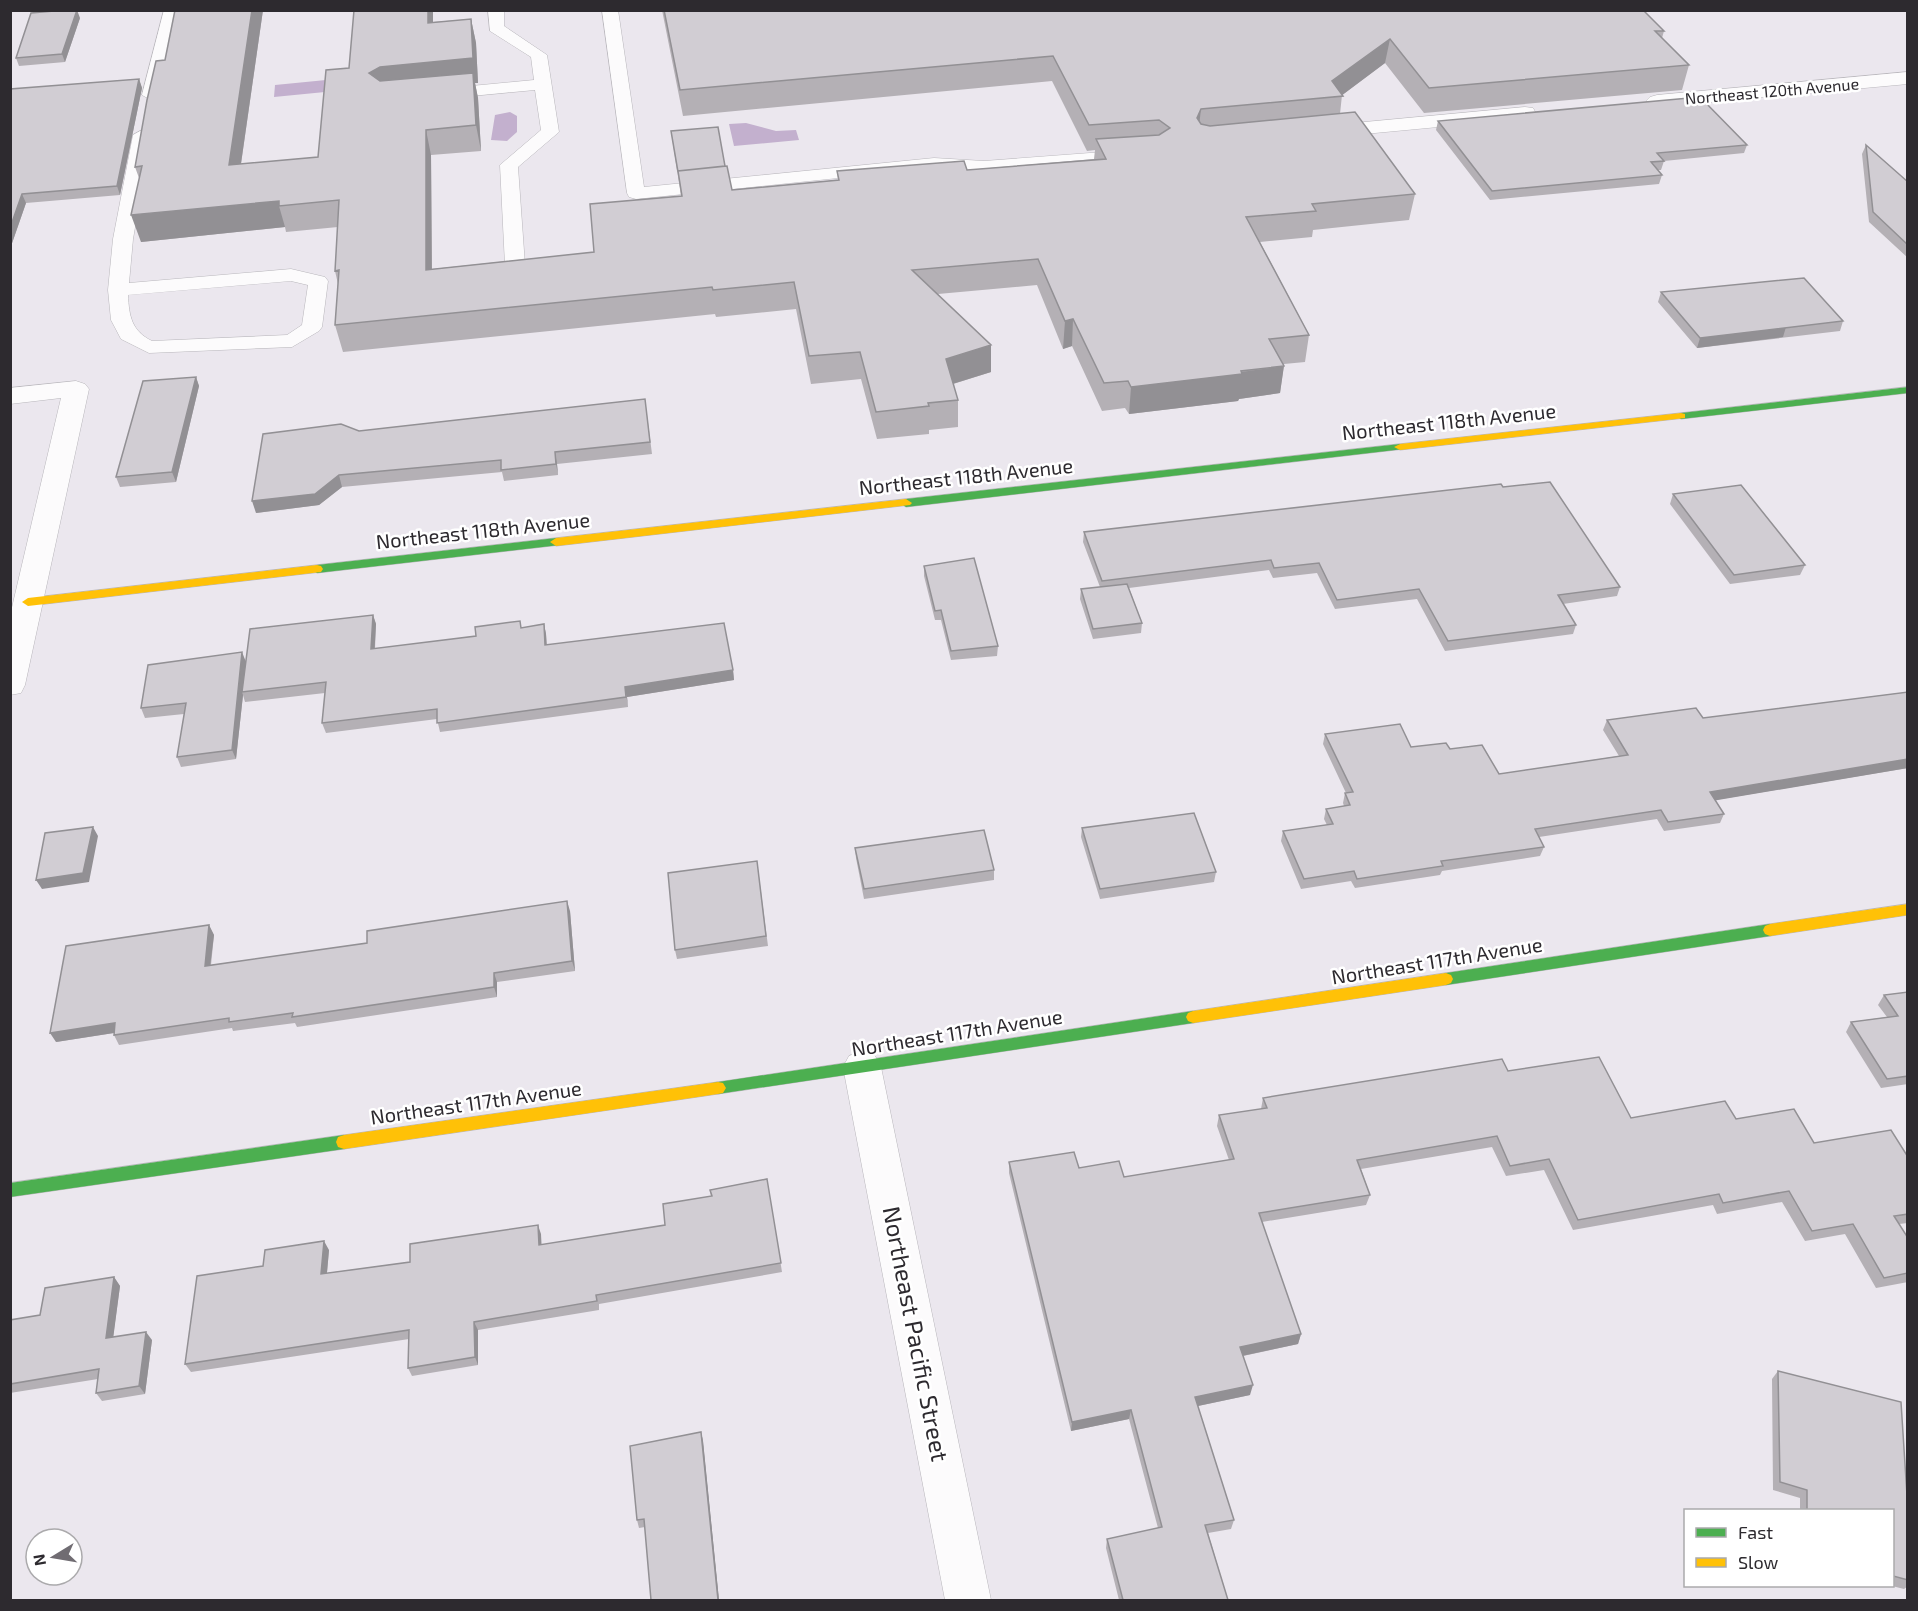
<svg xmlns="http://www.w3.org/2000/svg" width="1918" height="1611" font-family="'Exo 2',sans-serif">
  <style>
    .water { fill: #c3b0ce }
    .lines { fill: none; stroke-linecap: round; stroke-linejoin: round }
    .lane-casing { stroke: #b8b6bb; stroke-width: 1 }
    .street-casing { stroke: #b8b6bb; stroke-width: 1 }
    .fast-casing { stroke: #b8b6bb; stroke-width: 1 }
    .slow-casing { stroke: #b8b6bb; stroke-width: 1 }
    .lane { fill: #fcfbfc; fill-rule: evenodd }
    .street { fill: #fcfbfc; fill-rule: evenodd }
    .fast { fill: #4caf50; fill-rule: evenodd }
    .slow { fill: #ffc107; fill-rule: evenodd }
    .wall { fill: #b4b0b5 }
    .shaded-wall { fill: #929094 }
    .building { fill: #d1cdd3; stroke: #929094; stroke-width: 1.5 }
    .labels { text-anchor: middle; stroke-width: 5; stroke-linejoin: round; paint-order: stroke }
    .far-street-label { font-size: 16px; fill: #2d2a2f; stroke: #fff }
    .street-label { font-size: 20px; fill: #2d2a2f; stroke: #fff }
    .near-street-label { font-size: 24px; fill: #2d2a2f; stroke: #fff }
  </style>
  <rect width="100%" height="100%" fill="#ebe7ee"/>
  <!-- water -->
  <path class="water" d="M326,80l-1,12 -51,5 1,-12z
    M510,112l7,4v16l-10,9 -16,-1 4,-25z
    M746,123l30,8 20,-1 3,10 -65,6 -5,-22z"/>
  <g class="lines">
    <!-- lane casing -->
    <g class="lane-casing">
      <path id="lane" d="M164,10h16l-20,85 -9,5 -9,-5z
        M488,10h16v16l43,29 12,77 -41,35 7,98 -10,6 -10,-6 -5,-100 41,-35 -6,-40 -95,9 -9,-5 9,-5 94,-9 -3,-23 -41,-26z
        M602,10h16l26,177 290,-29 50,3 146,-11 9,5 -9,5 -146,11 -50,-3 -298,31 -7,-2 -2,-4z
        M142,130l9,5 -18,104 -4,44 162,-14 34,8 3,4 -6,46 -3,4 -27,16 -143,6 -28,-14 -10,-19 -3,-30 5,-51 20,-104zM291,281l17,4 -6,40 -15,10 -135,6c-20,-10 -23,-24 -24,-46z"/>
    </g>
    <!-- street casing -->
    <g class="street-casing">
      <path id="street" d="M1908,72v12l-251,23 -7,-2 -4,-4 4,-4 7,-2z
        M1525,107l8,1 3,5 -3,5 -211,20 -8,-1 -3,-5 3,-5 8,-1z
        M76,381l9,3 4,5 -64,296 -4,8 -11,2v-79l51,-218 -51,6v-16z
        M862,1051l13,5 6,11 110,533h-46l-102,-533 6,-11z"/>
    </g>
    <!-- fast casing -->
    <g class="fast-casing">
      <path id="fast" d="M1908,387v6l-227,26 -5,-3 5,-3z
        M1400,444l6,3 -2,2 -498,58 -6,-4 6,-4z
        M556,538l4,1 2,3 -2,3 -243,28 -6,-4 6,-4z
        M1770,924l5,2 2,4 -2,4 -5,2 -324,49 -5,-2 -2,-4 2,-4 5,-2z
        M1193,1011l5,2 2,4 -2,4 -5,2 -475,71 -5,-1 -3,-5 3,-5 5,-1z
        M344,1135l6,2 2,5 -2,5 -6,2 -334,48v-14z"/>
    </g>
    <!-- slow casing -->
    <g class="slow-casing">
      <path id="slow" d="M1681,413l4,1v4l-285,32 -6,-3 6,-3z
        M906,499l6,4 -2,2 -354,41 -6,-4 6,-4z
        M317,565l4,1 2,3 -2,3 -293,34 -6,-4 6,-4z
        M1908,904v11l-138,21 -5,-2 -2,-4 2,-4 5,-2z
        M1446,973l5,2 2,4 -2,4 -5,2 -253,38 -5,-2 -2,-4 2,-4 5,-2z
        M718,1082l5,1 3,5 -3,5 -5,1 -374,55 -6,-2 -2,-5 2,-5 6,-2z"/>
    </g>
    <!-- lane -->
    <use href="#lane" class="lane"/>
    <!-- street -->
    <use href="#street" class="street"/>
    <!-- fast -->
    <use href="#fast" class="fast"/>
    <!-- slow -->
    <use href="#slow" class="slow"/>
  </g>
  <!-- wall -->
  <path class="wall" d="M263,10l-22,154 77,-7 31,-89 84,-46 38,-3 5,24 2,40h-3l3,15 3,53 -50,4 1,114 162,-17 87,-56 -10,-65 54,35 7,24 106,-10 -1,-9 130,-1 127,-11 1,-9 -8,1 -35,-70 -369,35 -21,-106h981l21,21 -2,7 27,27 -7,25 -258,23 -39,-50 -43,32 -2,19 75,80 -6,26 -96,10 -1,7 -52,5 49,93 -4,27 -21,2 -4,29 -41,6 -1,2 -109,13 -4,-6 -23,3 -30,-65 -9,3 -26,-64 -99,9 53,78 -38,12 5,16v27l-29,3v4l-52,5 -16,-60 -50,5 -15,-75 -80,8 -1,-3 -372,38 -8,-27 3,-41 -3,-13 3,-44 -52,5 -1,-5 -144,15 -2,-64 -4,-11 30,-107z
    M80,18l-15,44 -46,4 -3,-8z
    M139,79l3,9 -22,107 -94,8 -16,46v-160z
    M1438,121l309,24 -3,8 -80,8 -3,9h-3l4,5 -3,9 -169,16 -54,-70z
    M1866,145l42,37v76l-39,-36 -7,-68z
    M1661,292l182,29 -3,10 -143,17 -39,-46z
    M196,377l3,9 -23,96 -56,5 -4,-10z
    M645,399l7,55 -95,10 1,11 -54,6 -2,-9 -160,15 -23,18 -63,8 103,-82z
    M1503,487l117,100 -3,9 -54,8 13,21 -3,9 -128,17 -28,-52 -82,10 -18,-36 -44,5 -4,-8 -140,18 13,35 -1,10 -48,6 -13,-40 1,-10 19,-2 -17,-45 1,-10z
    M1673,494l132,71 -5,10 -70,9 -60,-80z
    M924,566l74,80 -1,10 -46,4 -10,-40h-6l-11,-44z
    M373,615l3,9 -1,25 101,-13 68,-12 2,10 1,11 186,25 1,10 -107,17 1,10 -188,25 -3,-13 -111,14 -4,-10 3,-30 -80,9 -2,-7 -7,64 -55,8 -4,-10 7,-43 -39,4 -4,-10 105,-47z
    M1908,692v76l-193,32 9,14 -4,9 -56,8 -7,-12 -118,18 5,10 -4,9 -98,15 -2,4 -85,13 -4,-7 -50,8 -20,-48 2,-10 44,-6 -3,-6 2,-10 18,-3 -1,-3 2,-10h1l-23,-49 2,-10 86,13 39,2 49,25 120,-18 -16,-26 4,-10 96,-2z
    M1082,828l134,44 -2,10 -114,17 -19,-62z
    M855,848l139,22v10l-130,19 -8,-41z
    M757,861l11,85 -91,13 -2,-9z
    M570,911l5,60 -78,11v15l-200,30 -2,-4 -62,8 -1,-3 -113,17 -5,-10v-2l-58,9 153,-117 5,10 -3,30 156,-22z
    M1908,992v92l-27,4 -35,-56 5,-10 36,-5 -9,-12 6,-10z
    M1508,1071l123,47 105,1 78,24 94,14v66l-9,1 9,14v44l-32,6 -31,-54 -40,7 -23,-39 -65,12 -4,-9 -140,25 -29,-60 -38,6 -14,-29 -131,22 9,26 -4,10 -104,17 39,112 -3,10 -55,12 7,39 -52,11 36,114 -3,9 -23,4 20,67h-109l-13,-52 1,-9 51,-11 -29,-109 -58,12 -62,-258v-11l70,6 45,9 105,-17 -12,-34 2,-11 42,-6 2,-11z
    M767,1179l15,93 -183,32v6l-121,20v35l-66,11 -4,-8 1,-29 -218,33 -6,-8 78,-98 66,-16 -2,23 83,-11 131,-28v11l124,-20 46,-29 -1,-6z
    M114,1277l6,9 -7,51 39,3 -7,54 -43,7 -6,-8 2,-14 -88,14v-73l30,-5z
    M1778,1371l130,140v75l-4,3 -12,-3h1v-76h-93v-12l-27,-8 -1,-111z
    M701,1432l2,9 16,159h-68l-6,-73 -6,1 -2,-8z"/>
  <!-- shaded-wall -->
  <path class="shaded-wall" d="M77,10l3,8 -15,44 -3,-8z
    M252,10h11l-26,181 -8,-26z
    M428,10h5v37l-5,-24z
    M471,19l5,24 2,40h-3l3,15 3,53 -5,-26 -90,-33 -17,-19z
    M1390,39l-5,24 -44,33 -9,-15z
    M139,79l3,9 -22,107 -3,-9z
    M1201,109l-3,26 -1,-17z
    M426,130l5,25 1,141 -6,-26z
    M22,194l4,9 -16,46v-21z
    M279,201v5l6,21 -144,15 -10,-27z
    M1073,319l-1,27 -9,3 2,-28z
    M1786,327l-3,10 -86,11 3,-10z
    M991,345v27l-45,14v-27z
    M1284,366l-4,27 -41,6 -1,2 -109,13 2,-27z
    M196,377l3,9 -23,96 -4,-10z
    M555,452l2,12 1,11 -2,-11z
    M339,475l3,12 -23,18 -63,8 -4,-12z
    M373,615l3,9 -2,35 -3,-10z
    M544,624l2,10 1,21 -2,-10z
    M242,652l4,10 -4,30 1,3 -7,64 -4,-9z
    M733,670l1,10 -107,17 1,10 -3,-20z
    M1908,759v9l-202,34 4,-10z
    M93,827l5,9 -9,46 -47,7 -6,-9z
    M567,901l3,10 5,60 -3,-10z
    M209,925l5,10 -5,40 -4,-9z
    M494,973l3,9v15l-3,-10z
    M115,1023l5,9 -64,10 -6,-9z
    M538,1225l3,9 1,20 -3,-9z
    M324,1241l5,9 -3,33 -5,-9z
    M114,1277l6,9 -8,61 -6,-9z
    M474,1322l4,8v35l-3,-8z
    M146,1332l6,8 -7,54 -6,-8z
    M1301,1334l-3,10 -61,13 3,-10z
    M1253,1385l-3,10 -57,12 2,-10z
    M1131,1410l-2,9 -58,12 1,-9z
    M701,1432l2,9 16,159h-1z"/>
  <!-- building -->
  <path class="building" d="M66,10h11l-15,44 -46,4 15,-45z
    M175,10h77l-23,155 89,-8 8,-87 23,-2 5,-58h74v13l43,-4 2,39 -93,9 -11,6 11,8 93,-8 3,52 -50,5v140l168,-18 -4,-48 92,-8 -4,-25 49,-5 5,24 107,-10 -2,-9 127,-10 3,9 139,-11 -10,-20 63,-4 11,-7 -11,-8 -70,5 -36,-69 -373,34 -16,-80h979l21,21h-9l34,34 -260,23 -39,-49 -58,42 11,15 -142,13 -4,9 4,6 9,2 145,-14 60,82 -103,10 4,7 -70,6 63,118 -40,4 15,27 -43,5 1,3 -111,13 -3,-6 -24,2 -31,-64 -8,2 -27,-62 -126,11 79,75 -45,14 12,41 -30,3 1,3 -53,6 -16,-60 -51,4 -15,-74 -81,8 -1,-3 -377,38 4,-55 -4,1 4,-71 -60,6v-5l-148,14 11,-49 -7,1 12,-67 9,-39 9,-1z
    M139,79l-22,107 -95,8 -12,34v-139z
    M1700,97l47,48 -90,8 7,8 -13,1 11,13 -170,16 -54,-70z
    M718,127l7,39 -47,5v1l-7,-41z
    M1866,145l42,37v63l-35,-33z
    M1804,278l39,43 -143,17 -39,-46z
    M196,377l-24,95 -56,5 27,-96z
    M645,399l5,43 -95,10 1,12 -55,6v-10l-162,15 -24,19 -63,7 11,-67 78,-10 18,7z
    M1550,482l70,105 -62,8 18,30 -128,16 -29,-52 -82,11 -18,-37 -45,5 -3,-8 -169,21 -18,-49 417,-48 2,3z
    M1741,485l64,80 -71,10 -61,-81z
    M974,558l24,88 -47,5 -10,-41 -6,1 -11,-45z
    M1127,584l15,39 -49,6 -12,-40z
    M373,615l-2,34 105,-13 -1,-9 45,-6 1,7 23,-4 1,21 179,-22 9,47 -108,17 1,10 -189,26v-14l-115,14 4,-41 -84,10 8,-63z
    M242,652l-10,98 -55,7 9,-54 -45,5 7,-43z
    M1908,692v67l-198,33 14,22 -56,8 -7,-12 -126,19 9,18 -103,14 2,5 -86,13 -3,-8 -50,8 -21,-48 50,-7 -7,-15 24,-4 -5,-12 8,-1 -28,-58 75,-10 11,23 35,-4 4,6 32,-4 17,29 129,-19 -21,-35 89,-12 7,10z
    M1194,813l22,59 -116,17 -18,-61z
    M93,827l-10,46 -47,7 9,-47z
    M984,830l10,40 -130,19 -9,-41z
    M757,861l9,75 -91,14 -7,-77z
    M567,901l5,60 -78,12v14l-202,30 1,-4 -64,9v-4l-115,17 1,-12 -65,10 16,-87 143,-21 -4,41 162,-23v-12z
    M1908,992v84l-21,3 -36,-57 47,-6 -14,-21z
    M1599,1057l32,61 94,-17 11,18 58,-10 20,34 77,-13 17,27v57l-14,2 14,22v35l-24,5 -31,-54 -41,7 -23,-40 -66,12 -4,-9 -141,26 -29,-61 -39,7 -13,-30 -140,24 13,35 -111,18 42,121 -61,13 13,38 -58,12 39,123 -29,5 23,75h-105l-16,-61 55,-12 -31,-117 -59,12 -63,-260 65,-10 5,16 40,-7 5,16 110,-18 -15,-44 48,-7 -4,-10 239,-39 6,12z
    M767,1179l14,84 -185,32 1,6 -123,21 1,35 -67,11 1,-38 -224,34 12,-88 66,-10 2,-16 59,-9 -3,33 89,-12v-18l128,-19 1,20 126,-20 -2,-21 49,-8 -2,-6z
    M114,1277l-8,61 40,-6 -7,54 -43,7 3,-24 -89,15v-64l30,-5 5,-27z
    M1778,1371l123,31 7,109v69l-15,-4v-66h-86v-20l-27,-8z
    M701,1432l17,168h-67l-7,-81 -7,1 -7,-74z"/>
  <g class="labels">
    <!-- far-street labels -->
    <g class="far-street-label">
      <text transform="translate(1772 91) rotate(-5)" y="6">Northeast 120th Avenue</text>
    </g>
    <!-- street labels -->
    <g class="street-label">
      <text transform="translate(1449 422) rotate(-6)" y="7">Northeast 118th Avenue</text>
      <text transform="translate(966 477) rotate(-6)" y="7">Northeast 118th Avenue</text>
      <text transform="translate(483 531) rotate(-6)" y="7">Northeast 118th Avenue</text>
      <text transform="translate(1437 961) rotate(-9)" y="7">Northeast 117th Avenue</text>
      <text transform="translate(957 1033) rotate(-9)" y="7">Northeast 117th Avenue</text>
      <text transform="translate(476 1103) rotate(-8)" y="7">Northeast 117th Avenue</text>
    </g>
    <!-- near-street labels -->
    <g class="near-street-label">
      <text transform="translate(915 1334) rotate(79)" y="8">Northeast Pacific Street</text>
    </g>
  </g>
  <!-- border -->
  <rect width="1918" height="1611" fill="none" stroke="#2d2a2f" stroke-width="24"/>
  <!-- legend -->
  <rect x="1684" y="1509" width="210" height="78" fill="#ffffff" stroke="#abaaac" stroke-width="1.5"/>
  <rect x="1696" y="1528" width="30" height="9" fill="#4caf50" stroke="#abaaac" stroke-width="1.5"/>
  <text x="1738" y="1539" font-size="18" fill="#2d2a2f">Fast</text>
  <rect x="1696" y="1558" width="30" height="9" fill="#ffc107" stroke="#abaaac" stroke-width="1.5"/>
  <text x="1738" y="1569" font-size="18" fill="#2d2a2f">Slow</text>
  <!-- north arrow -->
  <g transform="translate(54 1557) rotate(259)"><circle r="28" fill="#ffffff" stroke="#abaaac" stroke-width="1.5"/>
  <path d="M0-4.5L10 22L0 15L-10 22Z" fill="#706c72"/>
  <text y="-9" font-size="16" font-weight="bold" text-anchor="middle" fill="#2d2a2f">N</text>
  </g>
</svg>
